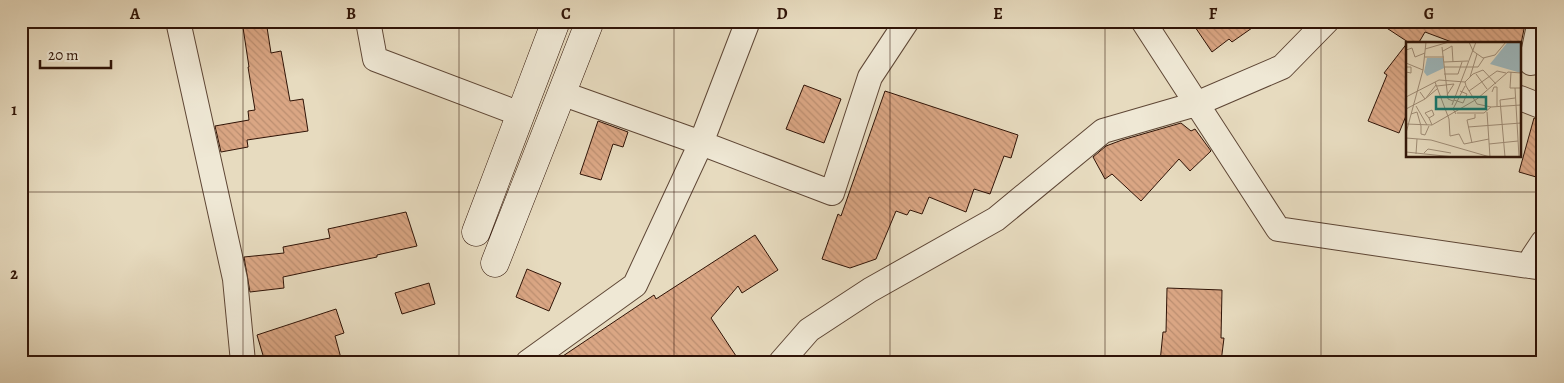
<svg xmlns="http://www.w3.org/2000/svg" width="1564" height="383" font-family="Alegreya,serif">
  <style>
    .building { fill: url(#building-back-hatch); stroke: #301407 }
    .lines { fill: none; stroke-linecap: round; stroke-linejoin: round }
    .street-casing { stroke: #5e4635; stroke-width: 26 }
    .secondary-casing { stroke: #301407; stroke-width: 29 }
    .street { stroke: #efe8d5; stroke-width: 24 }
    .secondary { stroke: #efe8d5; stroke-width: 28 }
    .grid { fill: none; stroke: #301407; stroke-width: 1; stroke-opacity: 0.55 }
    .inset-road { fill: none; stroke: #9e8b75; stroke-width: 1 }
    .view { fill: #0f766e; fill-opacity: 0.15; stroke: #0f766e; stroke-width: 2.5 }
    .inset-edge { fill: none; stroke: #301407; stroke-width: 2.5 }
    .neatline { fill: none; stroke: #301407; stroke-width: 2 }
    .grid-label { font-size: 16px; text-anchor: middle; font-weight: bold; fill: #301407 }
  </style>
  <defs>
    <pattern id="building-back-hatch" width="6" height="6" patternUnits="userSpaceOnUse" patternTransform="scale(1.25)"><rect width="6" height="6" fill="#daa684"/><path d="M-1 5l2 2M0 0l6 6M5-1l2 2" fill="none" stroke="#bb8e70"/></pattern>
  </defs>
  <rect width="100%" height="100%" fill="#e7dbbf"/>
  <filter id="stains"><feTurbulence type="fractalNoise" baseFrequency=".004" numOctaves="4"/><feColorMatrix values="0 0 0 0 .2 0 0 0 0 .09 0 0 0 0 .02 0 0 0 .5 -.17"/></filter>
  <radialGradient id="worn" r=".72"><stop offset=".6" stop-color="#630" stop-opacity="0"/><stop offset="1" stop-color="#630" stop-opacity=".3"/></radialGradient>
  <!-- building -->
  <path class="building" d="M242,21h24l5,32 10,-2 9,50 13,-2 5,32 -61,9 1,7 -27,5 -6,-26 34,-6 -1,-9 7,-1 -7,-43h1z
    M1191,21h71l-30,21 -3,-3 -17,13z
    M1376,21h141l8,3 -4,20h-64l-32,-12 -7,12h-7z
    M1408,42v69l-9,22 -31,-12 19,-46 -3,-2z
    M804,85l37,14 -17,44 -38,-14z
    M885,91l133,44 -7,23 -7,-2 -14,38 -16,-5 -8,23 -37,-15 -7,17 -12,-4 -3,5 -11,-4 -20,48 -26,9 -28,-9 16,-45 3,2z
    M1534,118l9,2v59l-24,-7z
    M598,121l30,11 -5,15 -10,-3 -12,36 -21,-6z
    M1181,123l10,8 4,-2 16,22 -21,20 -11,-12 -38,42 -29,-27 -7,5 -12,-22 13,-11 16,-6z
    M406,212l11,34 -40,9v2l-94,20 1,11 -34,4 -6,-35 40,-4 -1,-6 47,-9 -2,-9z
    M755,235l23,35 -36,23 -4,-7 -27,32 29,44h-186l100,-67 2,4z
    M527,269l34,14 -12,28 -33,-14z
    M429,283l6,21 -33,10 -7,-21z
    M1167,288l55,2 -1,48h3l-3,24h-61l3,-30h3z
    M336,309l8,24 -9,3 7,26h-77l-8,-27z"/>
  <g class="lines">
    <!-- street casing -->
    <g class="street-casing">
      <path id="street" d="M178,21l57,258 8,83
        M368,21l7,38 145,55
        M1143,21l135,208 265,39
        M1531,63l9,-42
        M561,93l140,50 131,50 38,-116 37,-56
        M1520,98l23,9
        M1530,266l3,-9 10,-15
        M528,362l107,-77 66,-142 47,-122
        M781,362l28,-32 61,-40 126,-71 107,-88 93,-27 86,-37 45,-46"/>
    </g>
    <!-- secondary casing -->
    <g class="secondary-casing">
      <path id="secondary" d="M476,232l80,-211
        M495,263l95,-242"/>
    </g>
    <!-- street -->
    <use href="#street" class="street"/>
    <!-- secondary -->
    <use href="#secondary" class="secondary"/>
  </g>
  <!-- grid -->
  <path class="grid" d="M243,21v341M459,21v341M674,21v341M890,21v341M1105,21v341M1321,21v341M21,192h1522"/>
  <!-- overview -->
  <g transform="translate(1406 42)">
    <rect width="115" height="115" fill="#e7dbbf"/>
    <path d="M115,0v31l-31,-9 17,-21zM21,16h16l1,10 -17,8 -3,-4z" fill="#9db8be"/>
    <path class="inset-road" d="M63,0l4,9 10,7 12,-3 11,-13M36,5l6,52 5,2M19,7l24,-7M0,8l6,-2 3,9 10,-4M37,9l9,-5 1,16M19,15h19M38,20l24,-1M0,21l17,7M0,25h5v6l-5,-1M38,25h34l6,-9M77,28l-10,4 -8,8 1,4 11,18 14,3M77,28l13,14M105,30l-1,16h11M38,32h14l4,-12M70,32l11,15M64,35l7,-23M29,40l14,37 1,17 9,-2 5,10 25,-5M31,44l17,-2 -7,11M109,46l4,69M63,49l28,-20 9,2M14,50l5,7 12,-10M86,50l2,-5h3v19M0,55l33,-17 26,2M20,56l10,-13M48,58l9,3 4,-9 -7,-3M46,63l24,-63M10,64l11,19M0,67l19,-10M81,70l3,45M51,71h27l7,-6 30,-2M5,72l6,-2 4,14M50,72l-3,-5 12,-23M23,76l-4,-5 7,-3 2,5 -5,3 3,7M0,82l26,1 45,-26 31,-27 13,1M15,84v8l4,1 4,-9M62,85l53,-4M0,91l17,-63 3,-28M0,96l25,2 59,17M66,101l-5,-23 8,-2v-4M83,102l29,-3M0,110l48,5M18,111l4,-4 23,4M10,112l1,-15M99,115l-5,-57 15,-2"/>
    <path class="view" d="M30,55h50v12h-50z"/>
    <rect width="115" height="115" class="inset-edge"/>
  </g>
  <!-- margin -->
  <rect width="1564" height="383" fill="none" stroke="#e7dbbf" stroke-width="55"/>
  <!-- scale -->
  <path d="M40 60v8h71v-8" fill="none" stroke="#301407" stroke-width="2.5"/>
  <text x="48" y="60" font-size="15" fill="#301407" stroke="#efe8d5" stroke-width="4" paint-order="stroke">20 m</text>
  <rect x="28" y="28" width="1508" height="328" class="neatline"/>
  <g class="grid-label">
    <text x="135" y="19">A</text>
    <text x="351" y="19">B</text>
    <text x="566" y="19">C</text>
    <text x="782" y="19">D</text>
    <text x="998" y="19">E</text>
    <text x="1213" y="19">F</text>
    <text x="1429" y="19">G</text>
    <text x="14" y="115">1</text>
    <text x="14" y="279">2</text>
  </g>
  <rect width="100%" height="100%" filter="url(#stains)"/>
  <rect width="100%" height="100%" fill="url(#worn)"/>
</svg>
